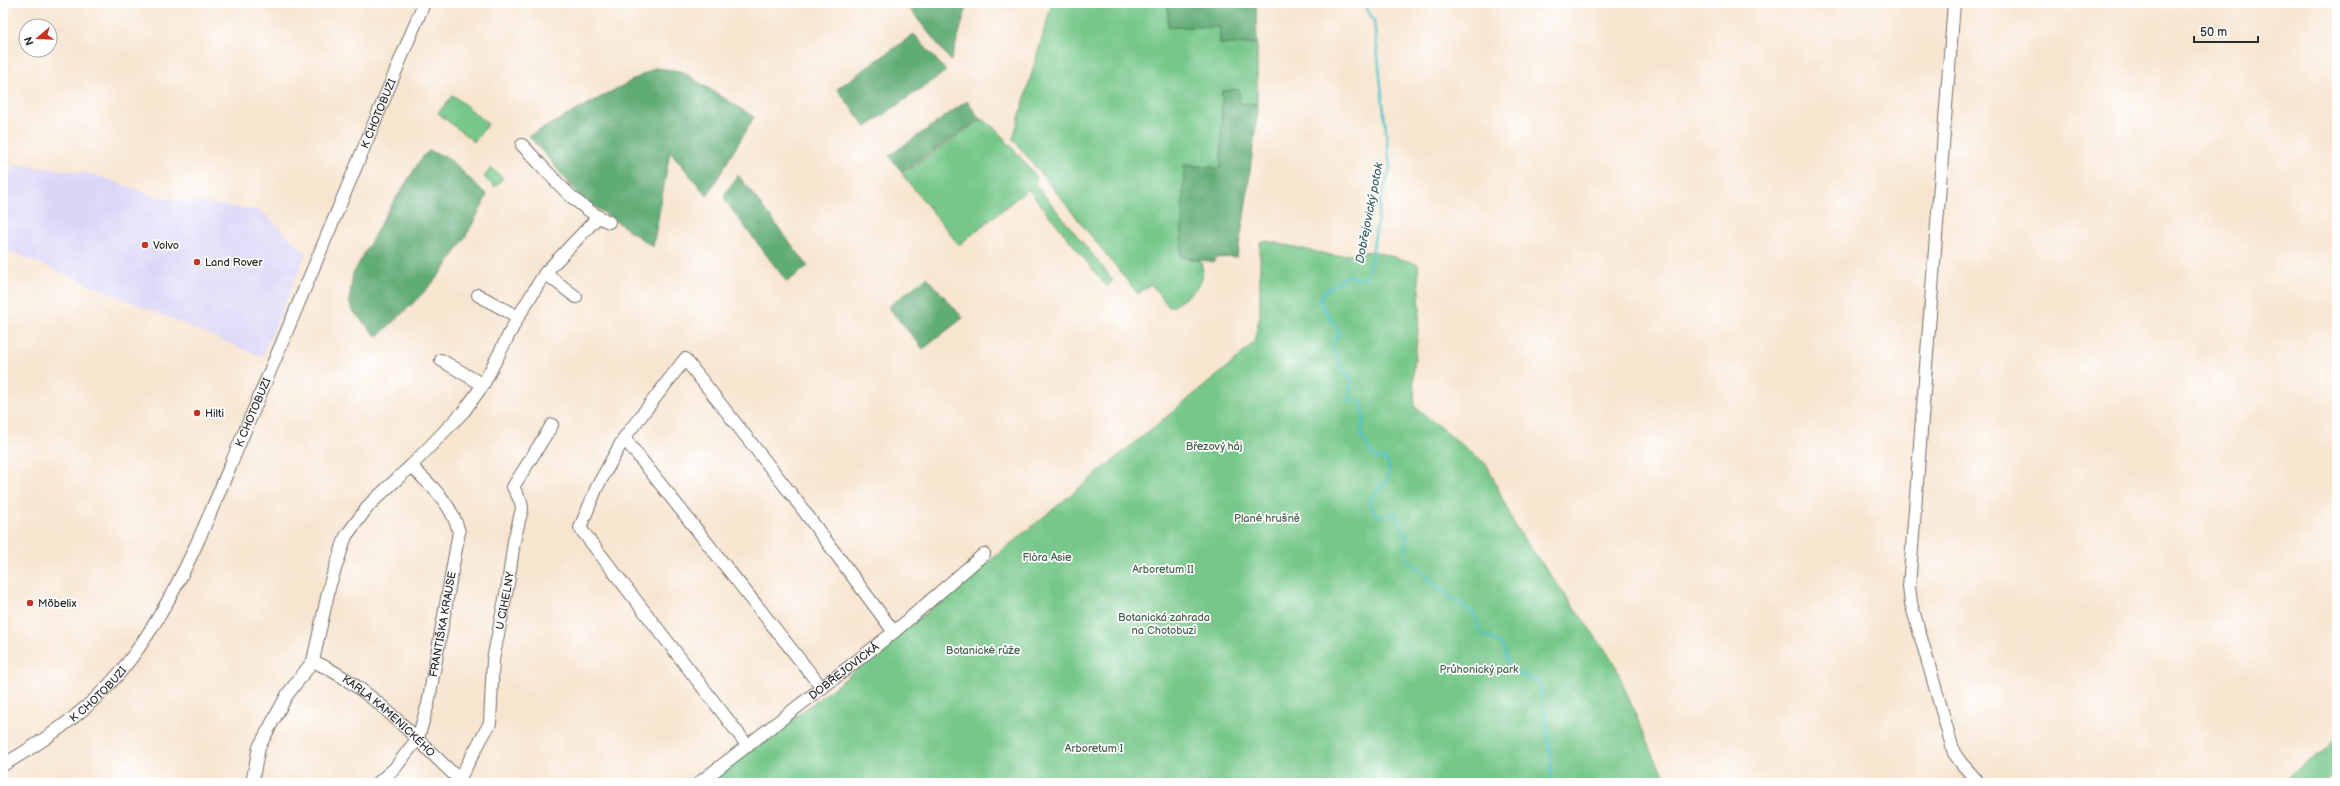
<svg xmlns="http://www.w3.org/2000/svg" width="2340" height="786" font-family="'Balsamiq Sans',sans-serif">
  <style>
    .built { fill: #dbd6f7 }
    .green { fill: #76c789; stroke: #50795a }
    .forest { fill: #60ac75; stroke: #466c50 }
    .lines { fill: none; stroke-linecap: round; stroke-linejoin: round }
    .stream { stroke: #55c3c9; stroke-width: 2.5 }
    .minor-casing { stroke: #726c65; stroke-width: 14 }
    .minor { stroke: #fff; stroke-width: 12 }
    .poi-dot { fill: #c8321e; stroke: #fff; stroke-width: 1.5 }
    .labels { text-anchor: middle; stroke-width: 3.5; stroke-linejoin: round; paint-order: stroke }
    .street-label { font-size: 11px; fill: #2b2b2b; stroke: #fff }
    .poi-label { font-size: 11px; fill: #2b2b2b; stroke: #fff; text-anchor: start }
    .park-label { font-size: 11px; fill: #45624c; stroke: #fff }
    .water-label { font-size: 12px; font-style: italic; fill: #3a6062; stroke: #fff }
  </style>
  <rect width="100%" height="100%" fill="#fff"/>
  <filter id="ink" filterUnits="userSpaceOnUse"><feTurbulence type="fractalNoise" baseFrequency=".025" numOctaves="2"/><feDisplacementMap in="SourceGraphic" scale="8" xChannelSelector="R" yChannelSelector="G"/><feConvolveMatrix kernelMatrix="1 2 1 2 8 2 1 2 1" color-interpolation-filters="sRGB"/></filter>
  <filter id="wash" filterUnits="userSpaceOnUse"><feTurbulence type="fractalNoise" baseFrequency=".012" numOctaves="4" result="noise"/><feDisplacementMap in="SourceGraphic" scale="16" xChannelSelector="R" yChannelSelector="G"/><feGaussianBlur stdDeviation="0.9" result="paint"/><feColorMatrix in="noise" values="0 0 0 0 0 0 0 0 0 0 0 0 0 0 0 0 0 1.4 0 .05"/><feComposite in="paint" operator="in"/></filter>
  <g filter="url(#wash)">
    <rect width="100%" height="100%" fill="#f7e5d0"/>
    <!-- built -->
    <path class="built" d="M14,164l79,10 67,24 100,12 46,43 -44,104 -259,-109v-59z"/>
    <!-- green -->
    <path class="green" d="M1052,3h116v24h52v17h37v60l-17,-1 -18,-12 -1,77 -37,-3 -3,92 19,4c10,23 -10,33 -26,45l-5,1 -18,-23 -13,10 -125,-155z
      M453,95l35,29 -14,18 -36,-29z
      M982,119l15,11 40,47 -2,7 78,96 -6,7 -79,-98 -69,56 -57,-71z
      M491,168l12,10 -8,9 -11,-10z
      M1267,241l68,15 38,-5 45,13 2,47 -7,65 2,31 72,58 29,63 98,134 39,95 18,26h-963l133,-101 394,-321 19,-19 6,-27v-72z
      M2337,736v32l-11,15h-42c14,-19 41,-26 53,-47z"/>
    <!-- forest -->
    <path class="forest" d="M905,3h63l-17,58z
      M1168,3h88l1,41h-37v-17h-52z
      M914,34l32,37 -80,56 -29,-38z
      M655,68l26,3 73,46 -47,79 -37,-45 -17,96 -72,-50 -52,-61z
      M1239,89l1,14 18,1v5l-14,109 -7,39 -22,1 -1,4 -33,-5 3,-92 37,3 1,-77z
      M967,101l13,18 -78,53 -13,-16z
      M429,151l18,6 40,38c-12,26 -26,51 -43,74 -19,25 -44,46 -67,68l-25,-27 -3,-9 4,-27 33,-60 37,-58z
      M738,175l70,91 -21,16 -61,-80 -2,-7z
      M927,277l36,41 -40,31 -35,-42z"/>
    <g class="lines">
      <!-- stream -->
      <path class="stream" d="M1364,3l10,18 16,147 -10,35 -9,58 -5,16c-8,4 -10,2 -17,-2 -6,2 -8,6 -13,9 -35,19 -1,28 3,50l-7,9 5,17 15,21 -4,19 3,2 3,-3 5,1c7,12 4,21 2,35l14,23 9,1 4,4c4,17 -7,24 -18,36 -1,9 4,14 12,18l8,-4 5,1 11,20v20l2,8 12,6 12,15 43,31 4,17 22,14 4,6 4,16 5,5 23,9 3,3 11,72 -1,27"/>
    </g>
  </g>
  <g filter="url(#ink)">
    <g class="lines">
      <!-- minor casing -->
      <g class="minor-casing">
        <g id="minor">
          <path d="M1954,3l-45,584 2,16 43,150 8,11 17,19"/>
          <path d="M522,145c27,27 52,62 87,77"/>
          <path d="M545,273l31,24"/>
          <path d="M478,295l40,22"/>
          <path d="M441,360l42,25"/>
          <path d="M624,438l198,250"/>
          <path id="s1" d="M313,661c60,27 102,78 150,122"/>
          <path d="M748,746l-168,-218 17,-41 27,-49 61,-79 107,136 102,137"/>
          <path id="s2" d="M3,765c48,-28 96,-62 129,-108 54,-73 84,-160 120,-243 58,-136 115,-274 172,-411"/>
          <path d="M252,783l7,-36 28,-52 26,-34 17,-77 16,-48 24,-32 41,-38 53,-55 19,-26 35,-68 27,-44 53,-56"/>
          <path id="s3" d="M378,783l17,-15 23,-30 10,-34 31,-172c-8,-30 -27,-45 -48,-66"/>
          <path id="s4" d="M457,783l33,-60 3,-63 15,-76 6,-43 8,-32 -1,-7 -8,-15 39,-62"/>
          <path id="s5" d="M699,783l195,-151 90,-78"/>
        </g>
      </g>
      <!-- minor -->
      <use href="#minor" class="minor"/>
    </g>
  </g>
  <!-- markers -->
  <g class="poi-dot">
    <circle cx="145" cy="245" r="4"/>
    <circle cx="197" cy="262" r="4"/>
    <circle cx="197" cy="413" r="4"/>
    <circle cx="30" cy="603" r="4"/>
  </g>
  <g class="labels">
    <!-- street labels -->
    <g class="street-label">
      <text dy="4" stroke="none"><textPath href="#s2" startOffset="767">K CHOTOBUZI</textPath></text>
      <text dy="4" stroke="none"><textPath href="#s2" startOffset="443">K CHOTOBUZI</textPath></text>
      <text dy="4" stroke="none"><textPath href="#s4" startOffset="192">U CIHELNY</textPath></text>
      <text dy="4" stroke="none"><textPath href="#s3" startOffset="177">FRANTIŠKA KRAUSE</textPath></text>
      <text dy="4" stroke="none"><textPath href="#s5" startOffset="183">DOBŘEJOVICKÁ</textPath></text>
      <text dy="4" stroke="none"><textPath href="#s2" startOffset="119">K CHOTOBUZI</textPath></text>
      <text dy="4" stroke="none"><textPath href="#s1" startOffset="94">KARLA KAMENICKÉHO</textPath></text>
    </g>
    <!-- poi labels -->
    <g class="poi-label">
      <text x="153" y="249">Volvo</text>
      <text x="205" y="266">Land Rover</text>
      <text x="205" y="417">Hilti</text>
      <text x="38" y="607">Möbelix</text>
    </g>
    <!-- park labels -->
    <g class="park-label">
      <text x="1214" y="450">Březový háj</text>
      <text x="1267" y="522">Plané hrušně</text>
      <text x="1047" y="561">Flóra Asie</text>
      <text x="1163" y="573">Arboretum II</text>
      <text x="1164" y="621">Botanická zahrada<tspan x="1164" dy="13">na Chotobuzi</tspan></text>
      <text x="983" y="654">Botanické růže</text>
      <text x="1479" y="673">Průhonický park</text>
      <text x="1094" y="752">Arboretum I</text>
    </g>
    <!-- water labels -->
    <g class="water-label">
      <text transform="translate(1369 213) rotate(-79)" y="4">Dobřejovický potok</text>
    </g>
  </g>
  <!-- margin -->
  <rect width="2340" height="786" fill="none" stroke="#fff" stroke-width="16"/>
  <!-- north arrow -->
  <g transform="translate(38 38) rotate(251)"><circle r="19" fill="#ffffff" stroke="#aaaaaa"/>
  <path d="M0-3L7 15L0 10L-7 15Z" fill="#c8321e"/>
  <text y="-6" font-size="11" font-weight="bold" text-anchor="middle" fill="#2b2b2b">N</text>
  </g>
  <!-- scale -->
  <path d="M2194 36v6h64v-6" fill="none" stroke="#2b2b2b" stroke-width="2"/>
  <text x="2200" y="36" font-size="12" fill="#2b2b2b" stroke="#ffffff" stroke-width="3" paint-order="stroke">50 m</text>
</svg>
